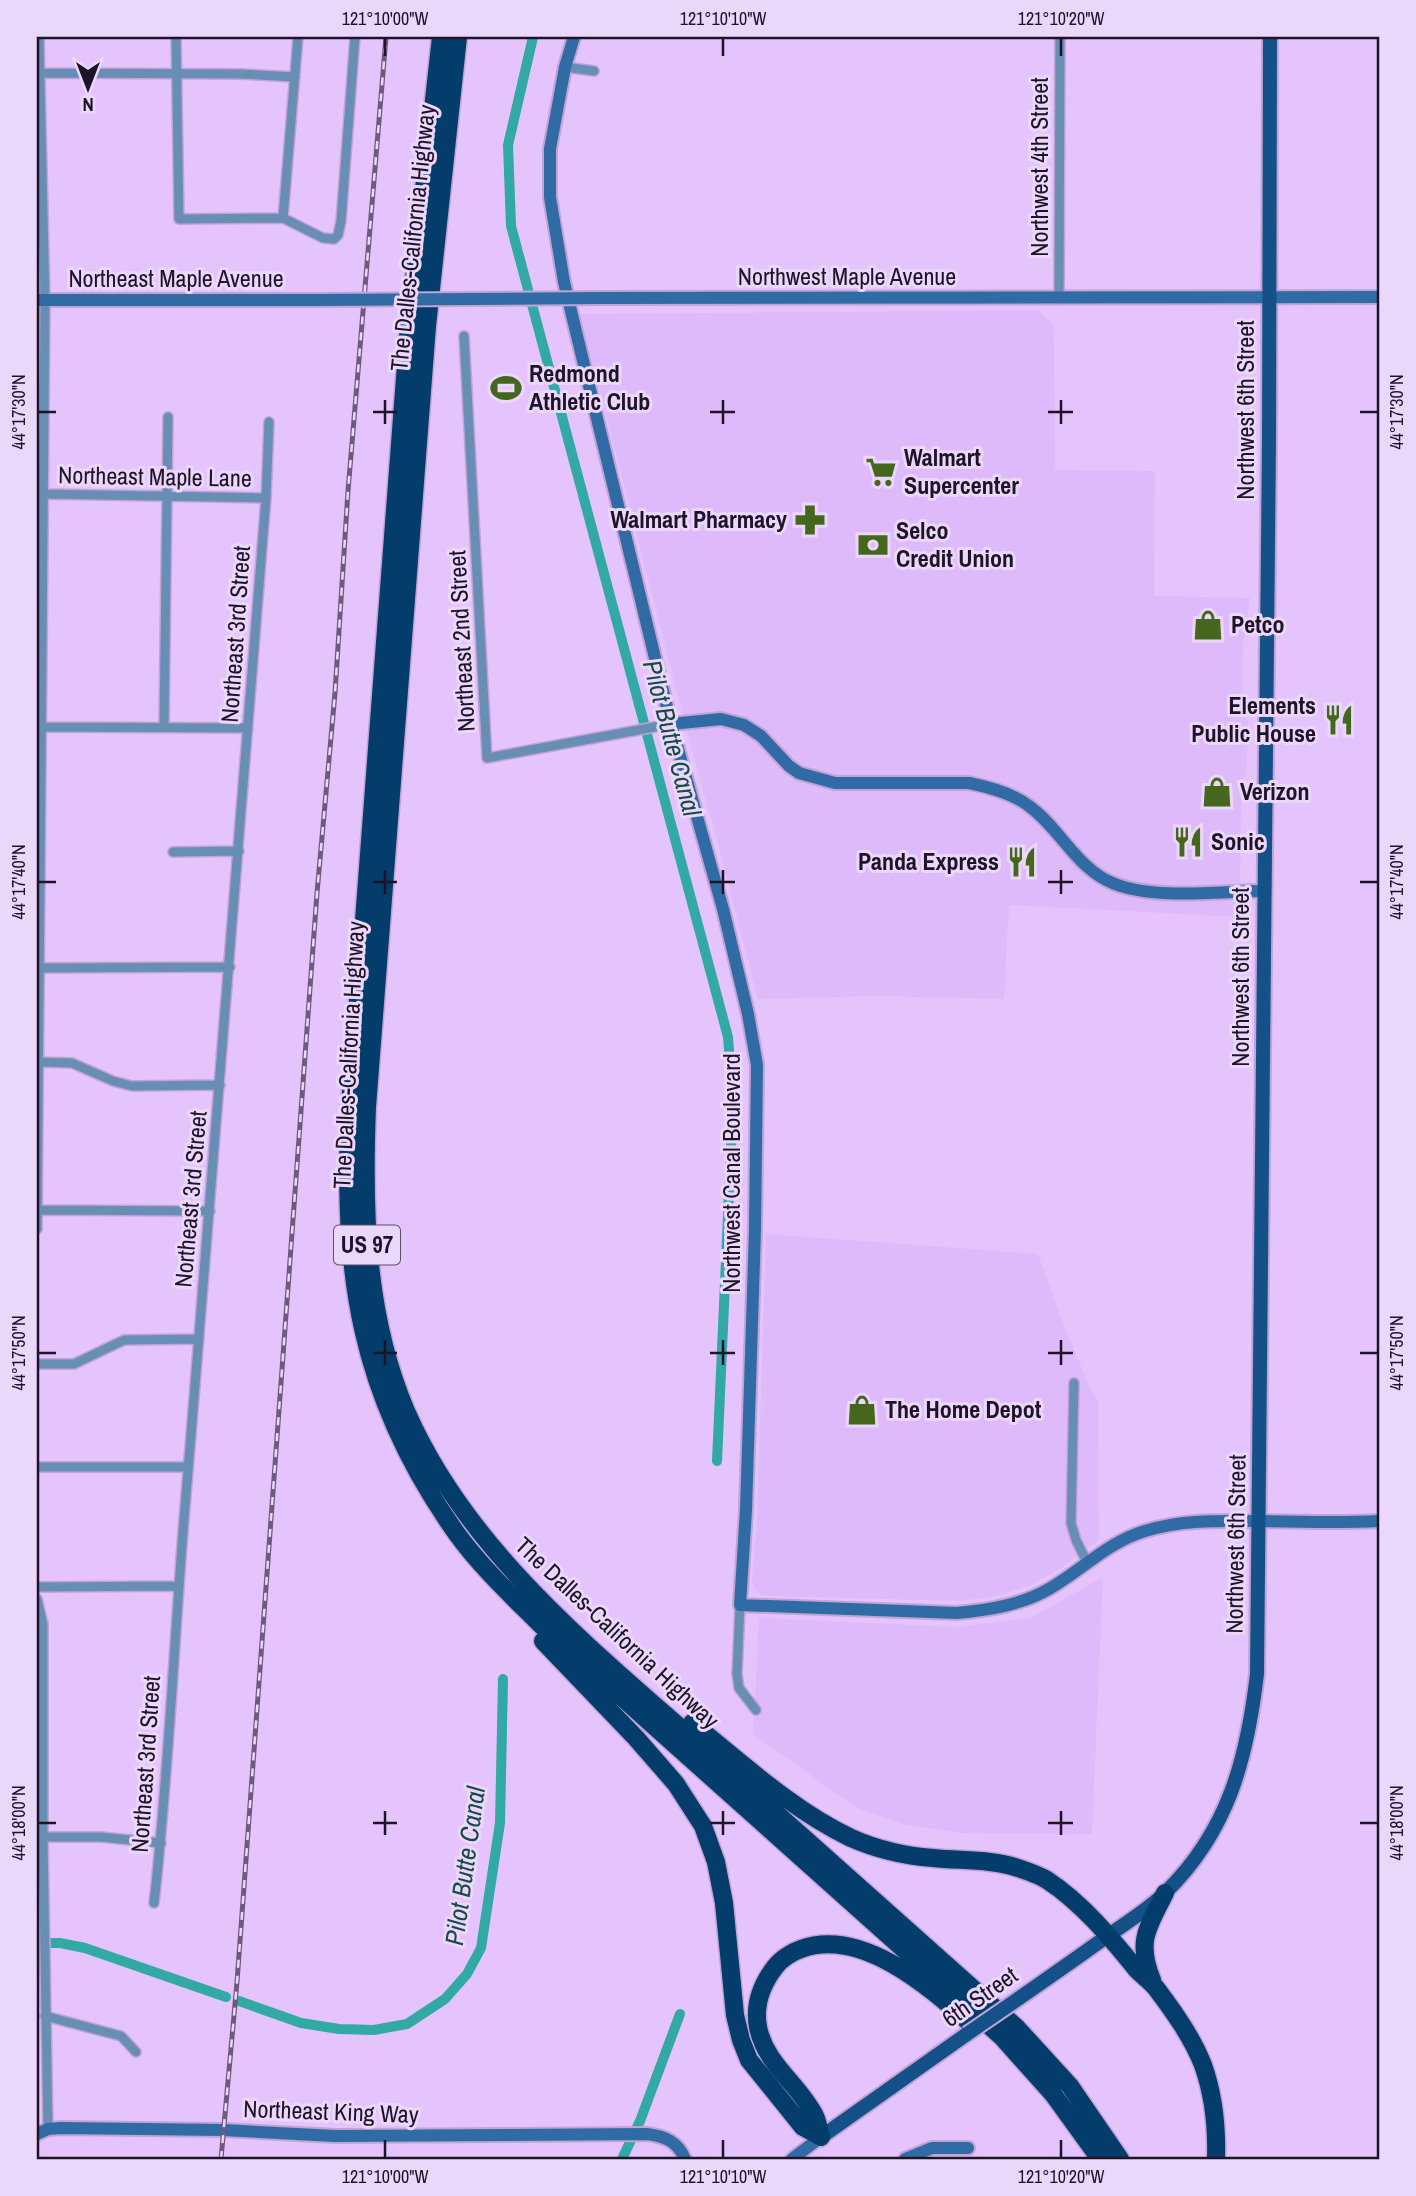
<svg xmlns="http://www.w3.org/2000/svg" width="1416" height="2196" font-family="'Archivo Narrow',sans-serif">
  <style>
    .built { fill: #dfbafa }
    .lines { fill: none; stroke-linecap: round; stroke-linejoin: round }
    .canal { stroke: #32a9a4; stroke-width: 10 }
    .street-casing { stroke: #c1a4d6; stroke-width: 12 }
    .secondary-casing { stroke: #c1a4d6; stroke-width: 16 }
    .primary-casing { stroke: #c1a4d6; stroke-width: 18 }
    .highway-casing { stroke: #c1a4d6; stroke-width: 21 }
    .street { stroke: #698eb6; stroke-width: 9 }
    .secondary { stroke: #306ba5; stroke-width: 12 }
    .primary { stroke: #145189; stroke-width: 14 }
    .highway { stroke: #043c6b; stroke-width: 18 }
    .rail-casing { stroke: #6f5a7d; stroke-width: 5 }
    .rail { stroke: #ebd7fa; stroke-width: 2.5; stroke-dasharray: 8; stroke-linecap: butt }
    .secondary-bridge-casing { stroke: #c1a4d6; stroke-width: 16; stroke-linecap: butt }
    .primary-bridge-casing { stroke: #c1a4d6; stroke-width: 18; stroke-linecap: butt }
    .secondary-bridge { stroke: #306ba5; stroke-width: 12 }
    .primary-bridge { stroke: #145189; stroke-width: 14 }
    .ticks { fill: none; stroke: #1f1327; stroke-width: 2.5 }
    .labels { text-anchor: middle; stroke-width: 6; stroke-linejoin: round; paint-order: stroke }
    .shield { fill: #ebd7fa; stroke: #5c4e66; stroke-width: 2 }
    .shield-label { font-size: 23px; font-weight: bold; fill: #1f1327 }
    .street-label { font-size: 24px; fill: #1f1327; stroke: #ebd7fa }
    .poi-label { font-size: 24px; font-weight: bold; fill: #1f1327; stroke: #ebd7fa; text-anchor: start }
    .water-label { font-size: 26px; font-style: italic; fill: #184a48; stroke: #ebd7fa }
    .neatline { fill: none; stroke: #1f1327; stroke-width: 2.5 }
    .ticks-label { font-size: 18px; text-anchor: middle; fill: #1f1327 }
  </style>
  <rect width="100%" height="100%" fill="#e5c4fd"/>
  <!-- built -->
  <path class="built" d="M1038,310l13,12 3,10 1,138 100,1 -1,125 96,2 -7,49 -1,66 6,9 -1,42 -6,25 -1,128 -231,-12 -5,94 -128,-3 -118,3 -42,-163 -23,-82 -113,-440z
    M766,1234l272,20 25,69 25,60 10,18 1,139 -42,31 -28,15 -32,10 -37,5 -190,-5 -9,-1 -6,-6 -3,-8 5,-62z
    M1103,1577l-11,257 -132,-1 -58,-9 -47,-17 -102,-73 6,-116 198,9 74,-9z"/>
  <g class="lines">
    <!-- canal -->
    <path class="canal" d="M533,37l-25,108 3,81 217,811 5,67 -16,357
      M37,1943h23l25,5 141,49
      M239,2001l62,22 38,6 35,1 33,-6 38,-25 22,-25 14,-26 19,-125 3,-144
      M622,2159l18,-38 40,-107"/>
    <!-- street casing -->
    <g class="street-casing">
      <path id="street" d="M176,37l3,182 104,-1 40,20 11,1 4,-4 3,-14 14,-184
        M565,67l29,4
        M40,73l201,1 54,3
        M283,218l15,-181
        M1059,298l1,-261
        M464,336l23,422 184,-34
        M43,494l223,4
        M41,727l207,1
        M164,727l4,-310
        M173,852l66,-1
        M39,968l191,-1
        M37,1062l35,1 41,18 19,5 88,-1
        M37,1210l173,1
        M37,1229l8,-929 -6,-263
        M37,1364h37l50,-24 75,-1
        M1074,1383l-3,140 5,17 11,22
        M37,1467h151
        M37,1587l141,-1
        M37,1599l6,25v213l5,292
        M740,1605l-3,69 2,14 17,22
        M37,1837h63l61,6
        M154,1903c15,-132 20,-264 31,-396 28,-336 55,-672 81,-1009l3,-76
        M45,2016l76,20 15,16"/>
    </g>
    <!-- secondary casing -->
    <g class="secondary-casing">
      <path id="secondary" d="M574,37l-9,30 -15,82v48l14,85 107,442 52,185 25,105 9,51 -2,164 -9,281 -6,95 217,8c32,-3 64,-8 92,-24 33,-19 59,-47 96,-58 38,-12 77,-10 117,-10 39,1 78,2 117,0
        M600,298l779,-1
        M37,300h278
        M671,724l50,-5 23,6 17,11 28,30 10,7 36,10h134c20,4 43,10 60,23 31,22 49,65 86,78 41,16 105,7 149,7
        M37,2134l11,-5 13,-1 162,2 112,6 312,-2c18,2 31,8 38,25
        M792,2159l29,-22
        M905,2159l27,-11h36"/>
    </g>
    <!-- primary casing -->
    <g class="primary-casing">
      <path id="primary" d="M1018,1999c30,-21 59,-41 88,-62 20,-14 43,-28 60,-45 63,-62 81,-134 91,-218l12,-1234 1,-403
        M821,2137l146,-103"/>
    </g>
    <!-- highway casing -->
    <g class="highway-casing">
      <path id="highway" d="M441,37l-32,288 -59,781c-8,166 8,289 107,428 24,33 54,61 83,90l462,413 51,57 47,65
        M458,37l-31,289 -60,781c-4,103 -2,208 39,304 63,144 191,242 305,344 102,91 204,182 306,273l53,58 50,73
        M543,1641l93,97 40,46 27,42 13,36 8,41 11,112 6,25 8,20 54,67 18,10
        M692,1723c51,41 100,87 159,115 25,11 55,18 82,20 28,3 59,1 85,10 9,3 21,7 29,12 35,23 64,58 90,90 6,6 14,12 19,18 18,24 36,49 47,77 11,31 14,62 13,94
        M1152,1980c-16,-39 -4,-53 13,-87
        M821,2137c-2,-6 -3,-15 -6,-21 -16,-32 -50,-52 -57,-89 -4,-22 4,-43 17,-60 6,-8 17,-15 26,-18 60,-22 127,37 169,74"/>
    </g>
    <!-- street -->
    <use href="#street" class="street"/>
    <!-- secondary -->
    <use href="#secondary" class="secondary"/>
    <!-- primary -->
    <use href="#primary" class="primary"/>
    <!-- highway -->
    <use href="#highway" class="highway"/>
    <!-- rail casing -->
    <g class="rail-casing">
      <path id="rail" d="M221,2159l16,-177 80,-1089 18,-200 13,-202 38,-454"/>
    </g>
    <!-- rail -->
    <use href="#rail" class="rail"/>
    <!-- secondary-bridge casing -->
    <g class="secondary-bridge-casing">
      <path id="secondary-bridge" d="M315,300l285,-2"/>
    </g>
    <!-- primary-bridge casing -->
    <g class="primary-bridge-casing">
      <path id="primary-bridge" d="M967,2034l51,-35"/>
    </g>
    <!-- secondary-bridge -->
    <use href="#secondary-bridge" class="secondary-bridge"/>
    <!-- primary-bridge -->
    <use href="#primary-bridge" class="primary-bridge"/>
  </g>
  <!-- ticks -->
  <path class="ticks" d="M385,38v18M723,38v18M1061,38v18M385,400v24M723,400v24M1061,400v24M38,412h18M373,412h24M710,412h25M1048,412h25M1360,412h18M385,870v24M723,870v24M1061,870v24M38,882h18M373,882h24M710,882h25M1048,882h25M1360,882h18M385,1340v25M723,1340v25M1061,1340v25M38,1353h18M373,1353h24M710,1353h25M1048,1353h25M1360,1353h18M385,1811v24M723,1811v24M1061,1811v24M38,1823h18M373,1823h24M710,1823h25M1048,1823h25M1360,1823h18M385,2140v18M723,2140v18M1061,2140v18"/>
  <!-- icons -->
  <defs>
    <g id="stadium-bare" transform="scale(2.415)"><path d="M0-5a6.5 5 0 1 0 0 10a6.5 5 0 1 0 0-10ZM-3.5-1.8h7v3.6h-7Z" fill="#45671d" stroke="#ebd7fa" stroke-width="2.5" paint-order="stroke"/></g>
    <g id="supermarket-bare" transform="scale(2.415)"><path d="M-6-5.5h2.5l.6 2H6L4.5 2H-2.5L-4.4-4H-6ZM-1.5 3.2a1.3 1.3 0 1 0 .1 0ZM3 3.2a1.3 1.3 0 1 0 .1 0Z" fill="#45671d" stroke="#ebd7fa" stroke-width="2.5" paint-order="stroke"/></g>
    <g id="pharmacy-bare" transform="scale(2.415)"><path d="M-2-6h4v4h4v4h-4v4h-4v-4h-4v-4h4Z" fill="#45671d" stroke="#ebd7fa" stroke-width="2.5" paint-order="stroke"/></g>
    <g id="bank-bare" transform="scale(2.415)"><path d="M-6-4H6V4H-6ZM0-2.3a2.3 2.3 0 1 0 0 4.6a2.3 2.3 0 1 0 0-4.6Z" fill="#45671d" stroke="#ebd7fa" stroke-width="2.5" paint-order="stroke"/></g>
    <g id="shop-bare" transform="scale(2.415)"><path d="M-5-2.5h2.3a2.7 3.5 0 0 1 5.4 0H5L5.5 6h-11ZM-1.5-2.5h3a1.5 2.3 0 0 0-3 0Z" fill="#45671d" stroke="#ebd7fa" stroke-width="2.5" paint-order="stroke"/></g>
    <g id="restaurant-bare" transform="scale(2.415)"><path d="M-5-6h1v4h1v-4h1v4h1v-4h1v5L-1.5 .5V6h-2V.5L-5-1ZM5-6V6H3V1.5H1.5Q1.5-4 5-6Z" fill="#45671d" stroke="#ebd7fa" stroke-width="2.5" paint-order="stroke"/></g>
  </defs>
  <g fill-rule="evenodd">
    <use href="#stadium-bare" x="506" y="388"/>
    <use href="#supermarket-bare" x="881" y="472"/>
    <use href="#pharmacy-bare" x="810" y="520"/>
    <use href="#bank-bare" x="873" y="545"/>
    <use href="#shop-bare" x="1208" y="625"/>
    <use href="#restaurant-bare" x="1339" y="720"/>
    <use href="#shop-bare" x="1217" y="792"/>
    <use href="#restaurant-bare" x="1188" y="842"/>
    <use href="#restaurant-bare" x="1022" y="862"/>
    <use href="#shop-bare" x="862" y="1410"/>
  </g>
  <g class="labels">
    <!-- shield labels -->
    <rect class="shield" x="334" y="1225.5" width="66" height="39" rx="5"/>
    <g class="shield-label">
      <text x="367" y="1253">US 97</text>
    </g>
    <!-- street labels -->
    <g class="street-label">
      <text transform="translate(1040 167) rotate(-90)" y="8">Northwest 4th Street</text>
      <text transform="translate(413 238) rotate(-84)" y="8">The Dalles-California Highway</text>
      <text x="847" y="285">Northwest Maple Avenue</text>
      <text x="176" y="287">Northeast Maple Avenue</text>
      <text transform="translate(1246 410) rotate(-90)" y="8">Northwest 6th Street</text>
      <text transform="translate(155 477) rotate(1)" y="8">Northeast Maple Lane</text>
      <text transform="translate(236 634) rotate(-86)" y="8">Northeast 3rd Street</text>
      <text transform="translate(462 641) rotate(-93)" y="8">Northeast 2nd Street</text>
      <text transform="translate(1241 977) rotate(-90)" y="8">Northwest 6th Street</text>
      <text transform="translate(349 1055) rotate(-87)" y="8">The Dalles-California Highway</text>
      <text transform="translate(732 1173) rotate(-90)" y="8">Northwest Canal Boulevard</text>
      <text transform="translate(191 1199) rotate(-85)" y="8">Northeast 3rd Street</text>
      <text transform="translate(1236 1544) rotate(-89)" y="8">Northwest 6th Street</text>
      <text transform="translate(617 1633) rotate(43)" y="8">The Dalles-California Highway</text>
      <text transform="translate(146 1764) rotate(-86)" y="8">Northeast 3rd Street</text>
      <text transform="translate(980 1997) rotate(-35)" y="8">6th Street</text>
      <text transform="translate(331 2112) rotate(2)" y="8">Northeast King Way</text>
    </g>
    <!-- poi labels -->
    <g class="poi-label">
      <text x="529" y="382">Redmond<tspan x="529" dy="28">Athletic Club</tspan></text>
      <text x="904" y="466">Walmart<tspan x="904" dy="28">Supercenter</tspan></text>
      <text x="787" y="528" text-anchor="end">Walmart Pharmacy</text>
      <text x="896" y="539">Selco<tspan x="896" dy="28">Credit Union</tspan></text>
      <text x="1231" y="633">Petco</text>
      <text x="1316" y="714" text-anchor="end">Elements<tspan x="1316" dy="28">Public House</tspan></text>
      <text x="1240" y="800">Verizon</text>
      <text x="1211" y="850">Sonic</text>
      <text x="999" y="870" text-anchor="end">Panda Express</text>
      <text x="885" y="1418">The Home Depot</text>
    </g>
    <!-- water labels -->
    <g class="water-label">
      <text transform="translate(672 738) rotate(75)" y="9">Pilot Butte Canal</text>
      <text transform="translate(465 1866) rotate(-82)" y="9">Pilot Butte Canal</text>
    </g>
  </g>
  <!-- border -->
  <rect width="1416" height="2196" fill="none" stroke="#ebd7fa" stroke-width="77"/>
  <!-- north arrow -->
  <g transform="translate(88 88) rotate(180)" stroke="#ebd7fa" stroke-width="5" paint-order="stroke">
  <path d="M0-5L12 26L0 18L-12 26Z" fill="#1f1327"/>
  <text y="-10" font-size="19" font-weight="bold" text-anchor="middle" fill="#1f1327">N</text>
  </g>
  <rect x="38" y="38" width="1340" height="2120" class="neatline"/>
  <g class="ticks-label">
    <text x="385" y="25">121°10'00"W</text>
    <text x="723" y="25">121°10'10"W</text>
    <text x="1061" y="25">121°10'20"W</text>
    <text transform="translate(1397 412) rotate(-90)" y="6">44°17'30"N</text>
    <text transform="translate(19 412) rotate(-90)" y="6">44°17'30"N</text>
    <text transform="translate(1397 882) rotate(-90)" y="6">44°17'40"N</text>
    <text transform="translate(19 882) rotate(-90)" y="6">44°17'40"N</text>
    <text transform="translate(1397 1353) rotate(-90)" y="6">44°17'50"N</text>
    <text transform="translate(19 1353) rotate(-90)" y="6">44°17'50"N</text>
    <text transform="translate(1397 1823) rotate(-90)" y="6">44°18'00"N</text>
    <text transform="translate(19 1823) rotate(-90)" y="6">44°18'00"N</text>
    <text x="385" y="2183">121°10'00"W</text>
    <text x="723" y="2183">121°10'10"W</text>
    <text x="1061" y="2183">121°10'20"W</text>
  </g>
</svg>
